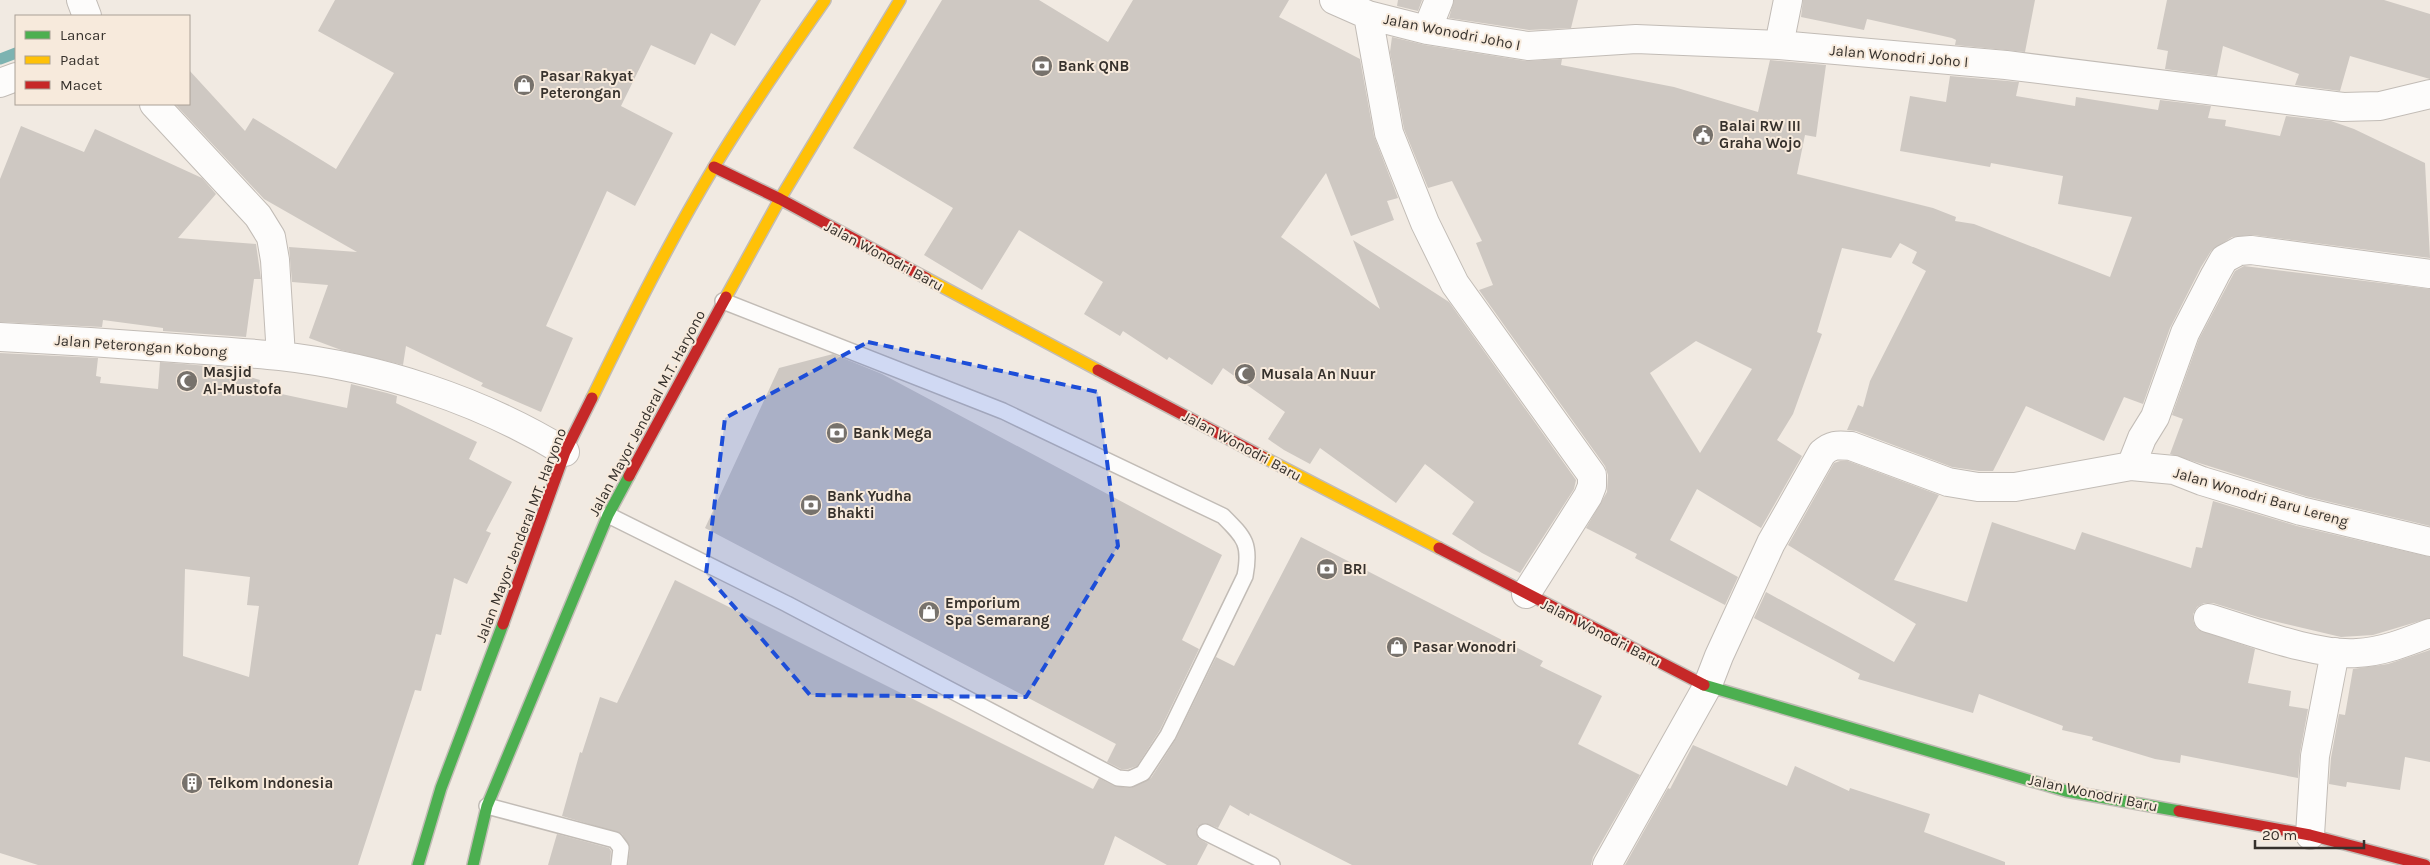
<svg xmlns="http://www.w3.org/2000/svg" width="2430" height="865" font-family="Karla,sans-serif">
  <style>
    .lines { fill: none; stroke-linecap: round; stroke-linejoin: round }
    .stream { stroke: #7db3b1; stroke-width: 11 }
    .building { fill: #cec8c2; fill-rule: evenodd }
    .lane-casing { stroke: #c2bcb6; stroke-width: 18 }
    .street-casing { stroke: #c2bcb6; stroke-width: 30 }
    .fast-casing { stroke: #c2bcb6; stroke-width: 14 }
    .slow-casing { stroke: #c2bcb6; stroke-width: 14 }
    .jam-casing { stroke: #c2bcb6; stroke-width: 14 }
    .lane { stroke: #fdfcfb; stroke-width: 15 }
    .street { stroke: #fdfcfb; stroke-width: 28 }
    .fast { stroke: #4caf50; stroke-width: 11 }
    .slow { stroke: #ffc107; stroke-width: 11 }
    .jam { stroke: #c62828; stroke-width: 11 }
    .marked { fill: #1d4ed8; fill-opacity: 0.2; stroke: #1d4ed8; stroke-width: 4; stroke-dasharray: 10 6; stroke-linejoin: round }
    .labels { text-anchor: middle; stroke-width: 4; stroke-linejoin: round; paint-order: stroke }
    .street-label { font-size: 15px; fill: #36312c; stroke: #f7eadc }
    .poi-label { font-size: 15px; font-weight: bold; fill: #36312c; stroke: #f7eadc; text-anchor: start }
  </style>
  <rect width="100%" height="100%" fill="#f1eae2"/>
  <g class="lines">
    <!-- stream -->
    <path class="stream" d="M0,59l16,-6"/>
  </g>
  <!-- building -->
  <path class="building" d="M335,0h426l-26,46 -24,-13 -16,32 -44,-20 -30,61 52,27 -38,73 -28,-15 -61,135 27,12 -32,74 -60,-26 2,-3 -77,-37 -3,19 -62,-15 -32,-12 19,-53 -36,-3 -3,-35 68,5 -93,-53 -89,-95h14v-34l56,61 8,-13 83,51 58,-96 -76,-42z
    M942,0h97l69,42 25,-42h156l-10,17 81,42 14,77 24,62 -11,3 7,19 -43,16 -25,-63 -45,64 99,72 -27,-69 96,62 127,178 -2,9 -54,84 -38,-20 -30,-19 22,-32 -49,-38 -29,39 -76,-55 -10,16 -26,-14 -16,-11 17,-27 -62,-44 -11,17 -43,-28 -2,3 -44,-29 -3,5 -36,-22 19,-32 -84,-52 -37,60 -58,-35 29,-47 -100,-60z
    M1398,0h24l-4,11 -21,-5z
    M1454,0h124l-7,28 -42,2 -80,-12z
    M1803,0h232l-10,52 -70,-7 1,-5 -4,-2 -85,-19 -3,11 -63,-13z
    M2167,0h217l46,14v65l-80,-23 -10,35 -45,-6 4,-11 -76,-28 -6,30 -52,-7 3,-18 -11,-2z
    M1392,37l33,8 101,16 36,-2 -1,6 113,22 84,25 12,-52 56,5 -10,72 -11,-2 -8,39 136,34 23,9 -1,4 19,3 136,53 22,-60 -74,-13 5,-28 -72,-13 -1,4 -90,-16 10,-55 36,6 4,-26 69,6 -3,14 59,10 1,-9 82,13 2,-10 51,6 -3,12 18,2 -1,6 55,10 6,-20 45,5 23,8 71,34 5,95 -177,-23 -21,2 -21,14 -10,16 -31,61 -27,76 -19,-7 -20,44 -78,-35 -33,65h-14l-27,-4 -96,-36 -9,-1 11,-25 5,2 7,-26 56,-110 -14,-8 5,-11 -17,-9 -9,15 -49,-10 -25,84 5,2 -29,80 -16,26 25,16 -41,72 -64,-39 -27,51 68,37 -13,28 -90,-47 2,-4 -51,-26 21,-36 1,-17 -3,-9 -126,-176 14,-5 -17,-42 6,-2 -30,-60 -24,7 -24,-59 -14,-77zM1696,341l56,28 -52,84 -50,-80z
    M21,126l63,26 11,-23 107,49 14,16 -38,44 78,6 5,35h-7l-8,58 -83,-6v-3l-60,-8 -1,7 -102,-5v-143z
    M2244,266l186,23v237l-125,-30 -135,-42 13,-35 -11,-4 27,-76 36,-68z
    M0,353l98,5 -2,18 5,1 -1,6 58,6 2,-27 84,7 -1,6 17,5 -2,9 89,19 4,-24 36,9 10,3 -1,7 81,39 -8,17 43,23 -26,49 5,2 -24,51 -13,-6 -13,57 -5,-1 -15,57 -6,-1 -57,175h-320l-38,-12zM185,569l65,8 -3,28 12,1 -10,71 -66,-21z
    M833,354l49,20 340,181 -40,85 17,9 -39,81 -23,36 -9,3h-7l-14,-7 9,-18 -411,-216 74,-160z
    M1840,461h8l91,34 -45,85 73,22 25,-80 83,28 7,-18 109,36 5,-21 6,1 11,-47 84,25 133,31v61l-57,17 -32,2 -80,-19 -48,-15h-9l-7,4 -4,7v7l4,8 58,20 -7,34 43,8 -2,15 19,3 -8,44 -2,25 -117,-23 -1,8 -25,-4 -63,-19 1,-3 -31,-7 1,-4 -84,-32 -6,19 -115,-34 2,-5 -106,-56 12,-26 128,70 22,-38 -128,-79 46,-82z
    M1301,537l242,124 -3,5 62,30 -24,48 62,31 -47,82 -2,8h-239l-102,-52 -1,3 -19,-11 -12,23 -13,-5 -8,4 1,11 10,6 -11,21h-30l-52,-29 -11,29h-476l2,-17 -8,-14 -60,-18 18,-64 2,1 18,-56 17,6 58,-123 418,209 6,-11 15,8 16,2 21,-10 25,-39 40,-82 18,9z
    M2430,650v112l-25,-5 -5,33 -53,-8 -1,5 -17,-3 2,-26 8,-44 6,1 8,-46 35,-5z
    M1693,745l94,41 8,-20 54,25 1,-3 80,26 -6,18 81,30v3h-380l43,-77 2,1z
    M557,834l52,14 2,3 -1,14h-62z"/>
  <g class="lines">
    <!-- lane casing -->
    <g class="lane-casing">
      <path id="lane" d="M608,515l179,89 331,174 12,1 13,-6 25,-38 77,-159c6,-32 0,-38 -22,-60l-220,-105 -280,-110
        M487,806l128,34 6,8 -2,17
        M1205,832l67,33"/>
    </g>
    <!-- street casing -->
    <g class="street-casing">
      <path id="street" d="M81,0l6,16
        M1334,0l34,15 59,15 101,16 108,-7 143,6 227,20 337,42 37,-1 50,-12
        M1368,15l21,118 36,90 30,61 137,191v11l-4,10 -62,98
        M1427,30l12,-30
        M1779,45l9,-45
        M0,83l16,-6
        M154,104l104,112 13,21 4,23 6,96
        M0,337c63,3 126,7 189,12 30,2 61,4 91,7 99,11 200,44 285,96
        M2131,466l11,-28 13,-21 30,-84 30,-58 9,-16 15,-8 12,-1 179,24
        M2208,618c41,12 107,38 149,35 25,-1 50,-11 73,-20
        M2310,835l5,-79 20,-104
        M1607,865l100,-178 12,-31 52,-113 51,-90c10,-9 16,-8 29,-7l97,36 30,5h37l116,-21 43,4 28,11 99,30 129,31"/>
    </g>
    <!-- fast casing -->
    <g class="fast-casing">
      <path id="fast" d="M1704,685l362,106 113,20
        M418,865l23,-77 62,-164
        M473,865l14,-59 121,-291 21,-39"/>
    </g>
    <!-- slow casing -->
    <g class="slow-casing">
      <path id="slow" d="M926,278l172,92
        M726,297l54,-98 120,-199
        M592,398c38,-78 77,-156 122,-231 34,-57 73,-112 111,-167
        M1263,457l176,91"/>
    </g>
    <!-- jam casing -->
    <g class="jam-casing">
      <path id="jam" d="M714,167l66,32 146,79
        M1098,370l165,87
        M629,476l97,-179
        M1439,548l265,137
        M503,624l62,-172 27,-54
        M2179,811l131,24 115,30"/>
    </g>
    <!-- lane -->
    <use href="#lane" class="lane"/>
    <!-- street -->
    <use href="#street" class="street"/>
    <!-- fast -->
    <use href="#fast" class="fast"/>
    <!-- slow -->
    <use href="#slow" class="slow"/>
    <!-- jam -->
    <use href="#jam" class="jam"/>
  </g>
  <!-- marked area -->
  <path class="marked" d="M868,342l230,50 20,154 -92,151 -216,-2 -104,-121 19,-156z"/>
  <!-- icons -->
  <defs>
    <g id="bank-disc" transform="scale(1.125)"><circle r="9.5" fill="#77726c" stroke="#f7eadc"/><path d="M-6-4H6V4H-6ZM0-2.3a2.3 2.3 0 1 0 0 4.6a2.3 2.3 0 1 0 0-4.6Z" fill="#fff"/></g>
    <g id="shop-disc" transform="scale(1.125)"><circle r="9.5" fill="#77726c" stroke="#f7eadc"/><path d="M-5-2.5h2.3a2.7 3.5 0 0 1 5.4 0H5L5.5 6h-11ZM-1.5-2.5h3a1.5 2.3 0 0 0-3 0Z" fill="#fff"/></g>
    <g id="civic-disc" transform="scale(1.125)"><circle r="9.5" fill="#77726c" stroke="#f7eadc"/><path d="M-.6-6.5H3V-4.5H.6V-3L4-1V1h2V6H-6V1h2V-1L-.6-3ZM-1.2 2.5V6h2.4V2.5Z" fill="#fff"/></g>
    <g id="mosque-disc" transform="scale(1.125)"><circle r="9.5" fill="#77726c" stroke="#f7eadc"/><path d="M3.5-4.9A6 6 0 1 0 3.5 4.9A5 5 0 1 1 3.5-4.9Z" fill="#fff"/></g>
    <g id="building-disc" transform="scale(1.125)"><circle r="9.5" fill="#77726c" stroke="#f7eadc"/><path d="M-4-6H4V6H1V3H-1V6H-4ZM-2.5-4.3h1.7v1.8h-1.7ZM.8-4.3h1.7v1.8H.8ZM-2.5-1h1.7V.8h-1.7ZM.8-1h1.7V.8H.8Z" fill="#fff"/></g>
  </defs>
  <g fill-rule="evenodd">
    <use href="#bank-disc" x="1042" y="66"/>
    <use href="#shop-disc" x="524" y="85"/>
    <use href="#civic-disc" x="1703" y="135"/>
    <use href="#mosque-disc" x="1245" y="374"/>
    <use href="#mosque-disc" x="187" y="381"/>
    <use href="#bank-disc" x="837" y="433"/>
    <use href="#bank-disc" x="811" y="505"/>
    <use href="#bank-disc" x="1327" y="569"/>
    <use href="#shop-disc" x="929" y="612"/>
    <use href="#shop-disc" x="1397" y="647"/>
    <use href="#building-disc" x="192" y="783"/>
  </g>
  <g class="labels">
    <!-- street labels -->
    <g class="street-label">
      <text transform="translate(1452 32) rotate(11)" y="5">Jalan Wonodri Joho I</text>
      <text transform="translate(1899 56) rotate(5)" y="5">Jalan Wonodri Joho I</text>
      <text transform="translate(884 256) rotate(28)" y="5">Jalan Wonodri Baru</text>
      <text transform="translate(141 346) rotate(4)" y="5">Jalan Peterongan Kobong</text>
      <text transform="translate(647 413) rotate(-62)" y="5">Jalan Mayor Jenderal M.T. Haryono</text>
      <text transform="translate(1242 446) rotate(28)" y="5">Jalan Wonodri Baru</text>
      <text transform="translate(2261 497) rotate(16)" y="5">Jalan Wonodri Baru Lereng</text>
      <text transform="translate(521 535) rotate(-69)" y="5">Jalan Mayor Jenderal MT. Haryono</text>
      <text transform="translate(1601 633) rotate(27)" y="5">Jalan Wonodri Baru</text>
      <text transform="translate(2093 793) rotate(12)" y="5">Jalan Wonodri Baru</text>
    </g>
    <!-- poi labels -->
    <g class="poi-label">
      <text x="1058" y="71">Bank QNB</text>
      <text x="540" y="81">Pasar Rakyat<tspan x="540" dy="17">Peterongan</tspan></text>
      <text x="1719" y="131">Balai RW III<tspan x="1719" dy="17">Graha Wojo</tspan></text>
      <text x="203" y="377">Masjid<tspan x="203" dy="17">Al-Mustofa</tspan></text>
      <text x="1261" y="379">Musala An Nuur</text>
      <text x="853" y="438">Bank Mega</text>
      <text x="827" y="501">Bank Yudha<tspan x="827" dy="17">Bhakti</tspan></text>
      <text x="1343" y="574">BRI</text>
      <text x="945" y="608">Emporium<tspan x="945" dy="17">Spa Semarang</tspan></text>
      <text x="1413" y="652">Pasar Wonodri</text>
      <text x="208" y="788">Telkom Indonesia</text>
    </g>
  </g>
  <!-- legend -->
  <rect x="15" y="15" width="175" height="90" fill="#f7eadc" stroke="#aaa096"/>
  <rect x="25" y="31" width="25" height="8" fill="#4caf50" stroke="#aaa096"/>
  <text x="60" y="40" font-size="15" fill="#36312c">Lancar</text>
  <rect x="25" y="56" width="25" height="8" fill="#ffc107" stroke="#aaa096"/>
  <text x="60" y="65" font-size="15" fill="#36312c">Padat</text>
  <rect x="25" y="81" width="25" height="8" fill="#c62828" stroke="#aaa096"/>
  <text x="60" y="90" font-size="15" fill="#36312c">Macet</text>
  <!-- scale -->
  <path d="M2255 840v8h109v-8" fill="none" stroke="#36312c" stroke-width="2.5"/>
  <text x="2262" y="840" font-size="15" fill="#36312c" stroke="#f7eadc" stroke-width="4" paint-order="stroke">20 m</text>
</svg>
